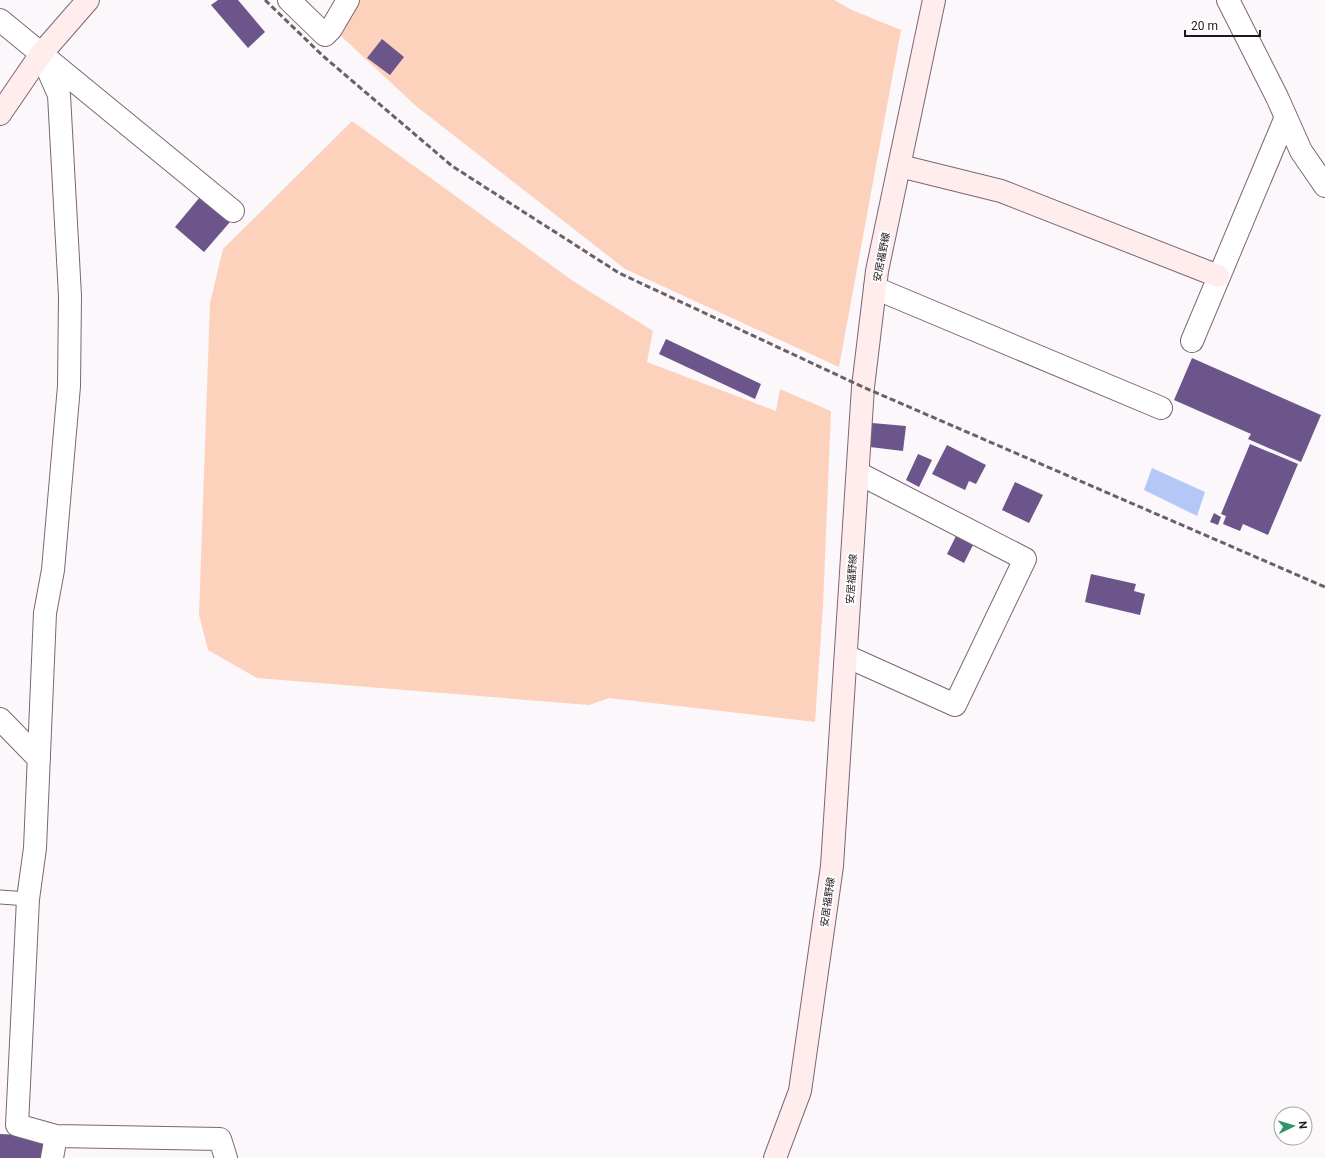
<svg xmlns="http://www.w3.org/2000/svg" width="1325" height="1158" font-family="Roboto,'Noto Sans JP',sans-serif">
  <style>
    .green { fill: #fdd2bd }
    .water { fill: #b4c7f6 }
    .building { fill: #6b558a }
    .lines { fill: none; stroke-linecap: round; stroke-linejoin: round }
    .lane-casing { stroke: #7c6675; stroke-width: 15 }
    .street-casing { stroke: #7c6675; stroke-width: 24 }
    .secondary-casing { stroke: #7c6675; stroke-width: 24 }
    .lane { stroke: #fff; stroke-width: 13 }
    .street { stroke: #fff; stroke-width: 22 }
    .secondary { stroke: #ffedee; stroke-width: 22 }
    .rail { stroke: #696166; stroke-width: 3; stroke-dasharray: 6 3; stroke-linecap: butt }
    .labels { text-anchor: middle; stroke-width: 4; stroke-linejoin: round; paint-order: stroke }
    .street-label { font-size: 10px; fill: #20171d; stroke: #fff }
  </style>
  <rect width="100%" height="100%" fill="#fcf7fa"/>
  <!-- green -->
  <path class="green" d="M360,0h474l18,10 49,20 -62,337 -214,-98 -209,-163 -75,-70z
    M352,121l221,160 80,50 -6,31 129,49 4,-22 51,22 -8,195 -8,116 -206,-24 -20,7 -332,-27 -49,-28 -9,-35 11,-312 13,-54z"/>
  <!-- water -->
  <path class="water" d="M1152,468l53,24 -8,24 -53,-26z"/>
  <!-- building -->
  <path class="building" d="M218,0h20l27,32 -17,16 -37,-43z
    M382,39l22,18 -14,18 -23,-17z
    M200,197l30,25 -26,30 -29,-25z
    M666,339l95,45 -6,15 -96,-45z
    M1192,358l129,57 -20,47 -53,-23 3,-5 -77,-34z
    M872,423l34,3 -3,25 -33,-4z
    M1250,444l48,20 -30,71 -25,-11 -3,7 -17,-7 3,-8 -5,-2z
    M947,445l39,20 -10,19 -7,-3 -4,9 -33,-16z
    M918,454l14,6 -13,27 -13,-7z
    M1015,482l28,13 -14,28 -27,-13z
    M1214,513l7,4 -3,8 -8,-3z
    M957,534l17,9 -10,20 -17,-9z
    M1091,574l45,10 -2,7 11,3 -5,21 -55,-13z
    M0,1134l44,2 -1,22h-43z"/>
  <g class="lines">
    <!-- lane casing -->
    <g class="lane-casing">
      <path id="lane" d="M0,897l28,2"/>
    </g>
    <!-- street casing -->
    <g class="street-casing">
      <path id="street" d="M289,0l36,35 6,-6 17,-29
        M1228,0l49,97 24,54 24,35
        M0,20l233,191
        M41,54l18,41 11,201 -1,90 -16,184 -8,43 -10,235 -7,51 -11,226 39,11 164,3 6,19
        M875,288l286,120
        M1192,341l94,-224
        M846,656l109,49 70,-146 -167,-86
        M0,719l39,40
        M52,1158l4,-22"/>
    </g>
    <!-- secondary casing -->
    <g class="secondary-casing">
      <path id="secondary" d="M0,114l41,-60 47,-54
        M900,166l101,25 217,85
        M775,1158l25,-67 32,-225 31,-479 14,-116 57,-271"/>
    </g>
    <!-- lane -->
    <use href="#lane" class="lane"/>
    <!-- street -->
    <use href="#street" class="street"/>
    <!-- secondary -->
    <use href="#secondary" class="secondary"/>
    <!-- rail -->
    <path class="rail" d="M265,0l58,56 129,110 167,107 244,114 462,200"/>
  </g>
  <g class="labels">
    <!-- street labels -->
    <g class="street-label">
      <text transform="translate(881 257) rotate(-79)" y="4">安居福野線</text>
      <text transform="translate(851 579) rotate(-86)" y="4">安居福野線</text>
      <text transform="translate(827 902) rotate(-82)" y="4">安居福野線</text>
    </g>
  </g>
  <!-- north arrow -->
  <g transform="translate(1293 1126) rotate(85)"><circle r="19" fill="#ffffff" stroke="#a6a2a5"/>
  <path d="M0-3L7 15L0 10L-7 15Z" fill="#33936d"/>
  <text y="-6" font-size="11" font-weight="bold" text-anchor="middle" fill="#20171d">N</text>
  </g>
  <!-- scale -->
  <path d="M1185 30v6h75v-6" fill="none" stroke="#20171d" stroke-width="2"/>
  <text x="1191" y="30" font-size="12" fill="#20171d" stroke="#ffffff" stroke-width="3" paint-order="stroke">20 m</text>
</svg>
